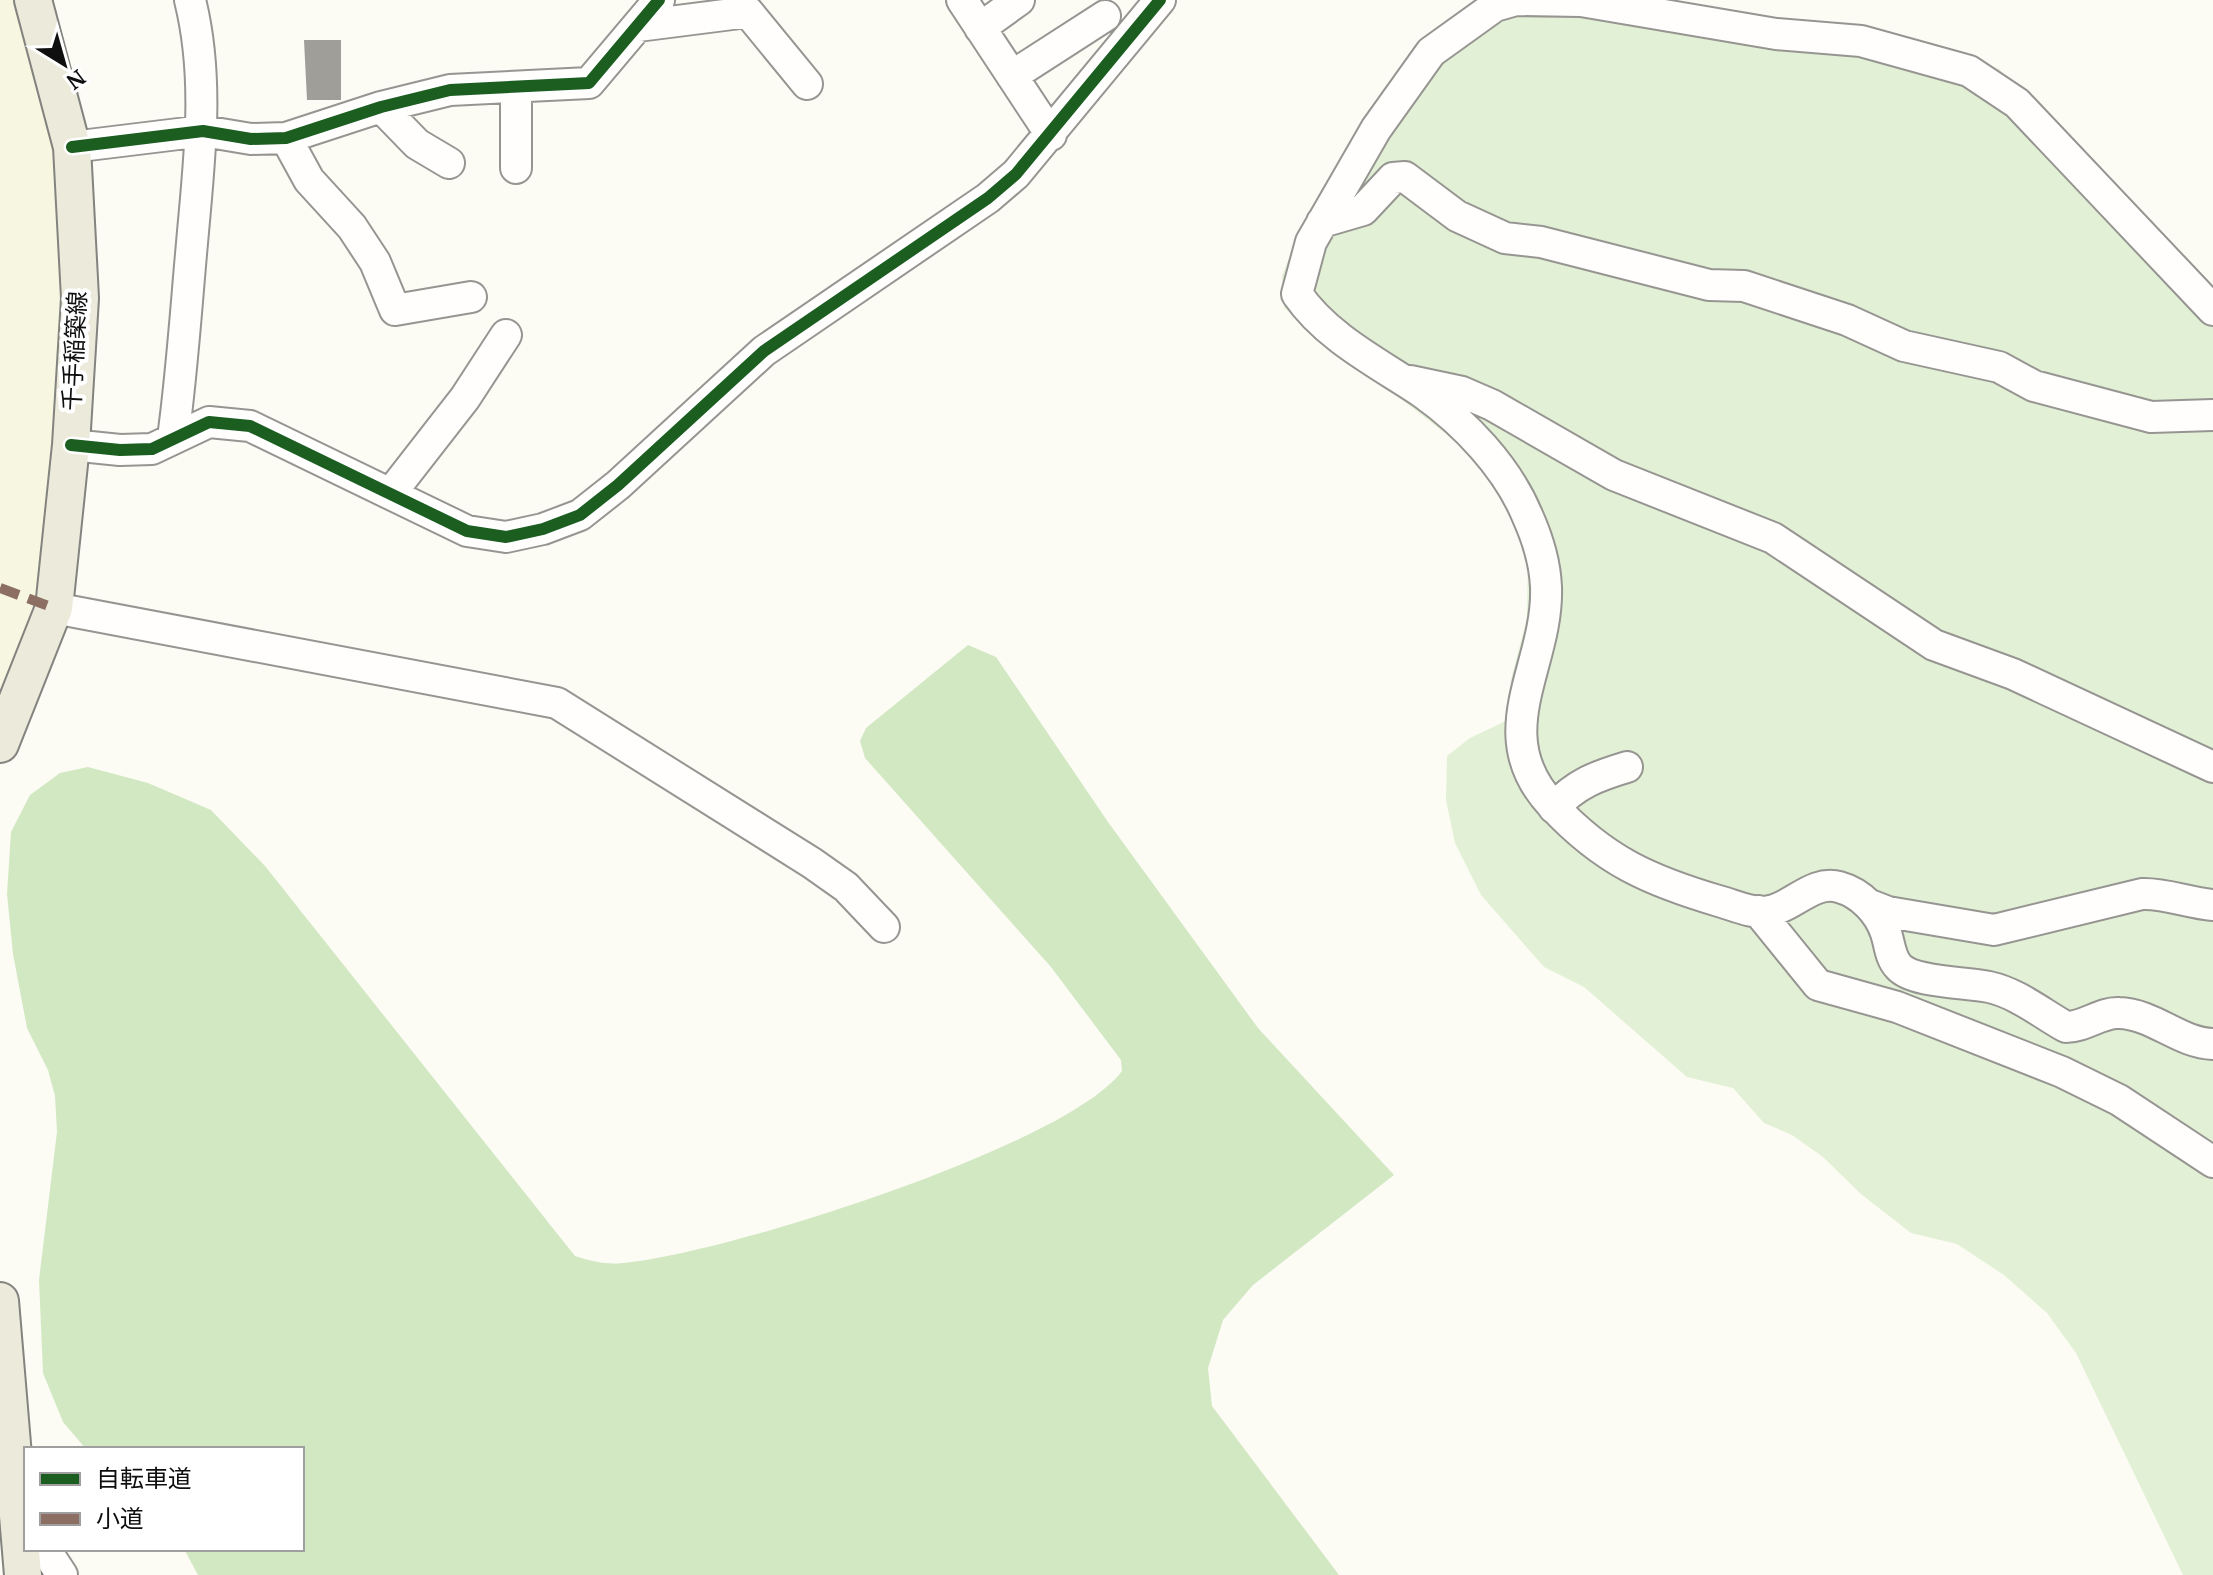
<svg xmlns="http://www.w3.org/2000/svg" width="2213" height="1575" font-family="'PT Serif','Noto Sans JP',serif">
  <style>
    .farmland { fill: #f7f7e1 }
    .green { fill: #e2f1d5 }
    .forest { fill: #d2e8c3 }
    .building { fill: #9f9e99 }
    .lines { fill: none; stroke-linecap: round; stroke-linejoin: round }
    .minor-casing { stroke: #969592; stroke-width: 34 }
    .major-casing { stroke: #83837f; stroke-width: 40 }
    .minor { stroke: #fffefd; stroke-width: 30 }
    .major { stroke: #eceada; stroke-width: 36 }
    .quiet { stroke: #8d6e63; stroke-width: 10; stroke-dasharray: 20 10; stroke-linecap: butt }
    .cycleway-casing { stroke: #fff; stroke-width: 17 }
    .cycleway { stroke: #1b5e20; stroke-width: 12 }
    .labels { text-anchor: middle; stroke-width: 8; stroke-linejoin: round; paint-order: stroke }
    .street-label { font-size: 24px; fill: #0f0f0f; stroke: #fff }
  </style>
  <rect width="100%" height="100%" fill="#fcfbf4"/>
  <!-- farmland -->
  <path class="farmland" d="M0,0h19l38,154 9,159 -29,296 -37,94z"/>
  <!-- green -->
  <path class="green" d="M1485,0l293,23 150,19 71,27 214,218v1288h-30l-107,-222 -29,-40 -43,-38 -47,-31 -46,-11 -50,-39 -38,-37 -31,-22 -28,-12 -31,-35 -46,-11 -103,-90 -40,-20 -63,-72 -26,-52 -9,-43 1,-44 23,-18 40,-19 1,-39 16,-62 1,-63 -24,-58 -45,-53 -175,-136 -2,-32 17,-43z"/>
  <!-- forest -->
  <path class="forest" d="M968,645l28,12 112,165 150,206 136,147 -141,110 -30,35 -15,48 4,38 127,169h-1141l-14,-26h118v-100h-216l-23,-27 -20,-49 -4,-93 18,-148 -2,-36 -7,-26 -21,-42 -14,-74 -6,-60 4,-62 19,-37 30,-22 28,-6 60,16 63,27 54,56 310,390c16,5 31,9 48,7 98,-8 444,-117 499,-192l-1,-11 -70,-93 -186,-209 -5,-17 6,-13z"/>
  <!-- building -->
  <path class="building" d="M304,40h37v60h-34z"/>
  <g class="lines">
    <!-- minor casing -->
    <g class="minor-casing">
      <path id="minor" d="M962,0l89,135
        M638,26l110,-14 59,72
        M980,28l39,-28
        M1012,76l93,-60
        M381,107l36,37 32,19
        M286,138l23,42 43,47 23,35 20,48 76,-13
        M72,147l131,-16 48,8 35,-1 95,-31 69,-17 139,-7 70,-83
        M516,168v-80
        M1322,222l41,-12 30,-32 12,-1 52,39 48,22 36,4 168,43 35,1 103,34 57,26 95,21 35,19 117,31 62,-2
        M2213,310l-196,-207 -48,-32 -108,-30 -85,-7 -195,-33 -65,-1 -21,6 -64,46 -55,77 -65,113 -14,52c30,44 83,70 126,99 42,30 84,74 104,122 10,22 18,47 19,72 3,79 -61,146 6,218 52,56 98,76 170,97 14,4 33,13 48,9 24,-5 43,-31 69,-24 22,6 40,25 47,46 4,12 4,25 13,34 15,16 67,15 90,20 28,6 52,26 77,40 19,0 35,-15 53,-14 35,1 60,30 94,31
        M1410,381l52,11 30,13 122,70 159,63 161,107 79,29 200,93
        M173,438c9,-65 13,-129 19,-195 7,-81 18,-163 -2,-243
        M71,445l49,5 32,-1 57,-27 41,4 217,105 39,6 37,-8 37,-14 38,-30 146,-134 224,-153 28,-24 144,-174
        M391,493l74,-95 41,-63
        M54,608l503,95 255,160 34,24 38,40
        M1554,808c21,-24 43,-32 73,-41
        M1870,905l18,7 106,18 148,-36c23,-1 47,9 71,11
        M1758,911l60,74 79,22 165,65 57,28 94,62
        M45,1549l17,26"/>
    </g>
    <!-- major casing -->
    <g class="major-casing">
      <path id="major" d="M0,744l54,-136 17,-163 9,-147 -8,-151 -39,-147
        M0,1301l23,274"/>
    </g>
    <!-- minor -->
    <use href="#minor" class="minor"/>
    <!-- major -->
    <use href="#major" class="major"/>
    <!-- quiet -->
    <path class="quiet" d="M0,588l54,20"/>
    <!-- cycleway casing -->
    <g class="cycleway-casing">
      <path id="cycleway" d="M72,147l131,-16 48,8 35,-1 95,-31 69,-17 139,-7 70,-83
        M71,445l49,5 32,-1 57,-27 41,4 217,105 39,6 37,-8 37,-14 38,-30 146,-134 224,-153 28,-24 144,-174"/>
    </g>
    <!-- cycleway -->
    <use href="#cycleway" class="cycleway"/>
  </g>
  <g class="labels">
    <!-- street labels -->
    <g class="street-label">
      <text transform="translate(75 351) rotate(-87)" y="8">千手稲築線</text>
    </g>
  </g>
  <!-- legend -->
  <rect x="24" y="1447" width="280" height="104" fill="#ffffff" stroke="#9f9f9f" stroke-width="2"/>
  <rect x="40" y="1473" width="40" height="12" fill="#1b5e20" stroke="#9f9f9f" stroke-width="2"/>
  <text x="96" y="1487" font-size="24" fill="#0f0f0f">自転車道</text>
  <rect x="40" y="1513" width="40" height="12" fill="#8d6e63" stroke="#9f9f9f" stroke-width="2"/>
  <text x="96" y="1527" font-size="24" fill="#0f0f0f">小道</text>
  <!-- north arrow -->
  <g transform="translate(64 64) rotate(143)" stroke="#ffffff" stroke-width="6" paint-order="stroke">
  <path d="M0-6L14 30L0 20L-14 30Z" fill="#0f0f0f"/>
  <text y="-12" font-size="22" font-weight="bold" text-anchor="middle" fill="#0f0f0f">N</text>
  </g>
</svg>
